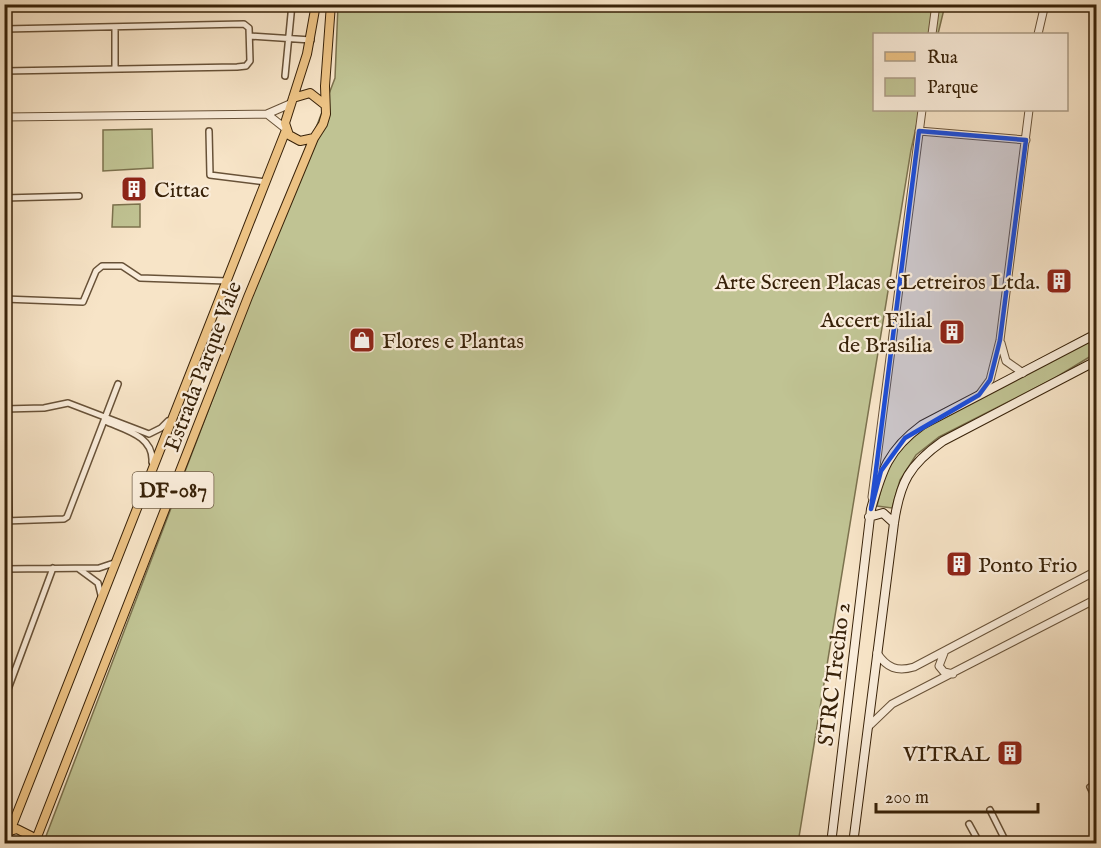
<svg xmlns="http://www.w3.org/2000/svg" width="1101" height="848" font-family="'IM FELL English',serif">
  <style>
    .green { fill: #c0c393; stroke: #7c724e; stroke-width: 1.5 }
    .lines { fill: none; stroke-linecap: round; stroke-linejoin: round }
    .minor-casing { stroke: #685238; stroke-width: 8 }
    .tertiary-casing { stroke: #685238; stroke-width: 9 }
    .secondary-casing { stroke: #382209; stroke-width: 10 }
    .primary-casing { stroke: #382209; stroke-width: 10 }
    .minor { stroke: #faeddb; stroke-width: 5 }
    .tertiary { stroke: #faeddb; stroke-width: 7 }
    .secondary { stroke: #faeddb; stroke-width: 8 }
    .primary { stroke: #ecc284; stroke-width: 8 }
    .marked { fill: #1d4ed8; fill-opacity: 0.2; stroke: #1d4ed8; stroke-width: 4.5; stroke-linejoin: round }
    .labels { text-anchor: middle; stroke-width: 4.5; stroke-linejoin: round; paint-order: stroke }
    .shield { fill: #faeddb; stroke: #725f48; stroke-width: 1.5 }
    .shield-label { font-size: 21px; font-weight: bold; fill: #382209 }
    .poi-label { font-size: 22px; fill: #382209; stroke: #faeddb; text-anchor: start }
    .street-label { font-size: 22px; fill: #382209; stroke: #faeddb }
  </style>
  <rect width="100%" height="100%" fill="#f7e4c7"/>
  <filter id="stains"><feTurbulence type="fractalNoise" baseFrequency=".00333" numOctaves="4"/><feColorMatrix values="0 0 0 0 .2 0 0 0 0 .09 0 0 0 0 .02 0 0 0 .5 -.17"/></filter>
  <radialGradient id="worn" r=".72"><stop offset=".6" stop-color="#630" stop-opacity="0"/><stop offset="1" stop-color="#630" stop-opacity=".3"/></radialGradient>
  <!-- green -->
  <path class="green" d="M338,5h607l-7,29h-64v76h46l-9,40 -113,693 -755,1 292,-766z
    M152,129l1,39 -50,3v-41z
    M140,204v23h-28l1,-22z
    M1096,338v15l-41,25 -116,59 -23,18 -16,25 -8,28 -15,-2 8,-33 18,-28 28,-21z"/>
  <g class="lines">
    <!-- minor casing -->
    <g class="minor-casing">
      <path id="minor" d="M115,27v42
        M4,29l240,-5 5,4 1,33 -4,5 -9,1 -233,4
        M250,36l61,4
        M285,76l7,-72
        M209,131l1,44 56,7
        M4,198l75,-2
        M4,299l79,3 13,-31 6,-5h20l18,12 87,3
        M4,409l40,-1 24,-5 81,31 12,-6 7,-7
        M7,409l2,112
        M105,421c20,9 49,15 47,41
        M4,521l60,-2 3,-2 51,-133
        M4,569l95,-1 15,-5
        M79,569l19,14 3,12
        M4,700l49,-132
        M1090,787l6,12
        M990,810l17,34
        M969,824l11,20"/>
    </g>
    <!-- tertiary casing -->
    <g class="tertiary-casing">
      <path id="tertiary" d="M932,34l4,-30
        M1038,34l7,-30
        M267,114l19,15
        M4,117l263,-3 23,-10
        M919,131l107,9
        M1001,343l5,18 17,12
        M979,395l11,-15 10,-40 29,-230
        M872,497l50,-387
        M877,653c10,15 20,19 37,14l182,-96
        M944,653l-5,13 5,6 9,2
        M868,727l24,-23 204,-105"/>
    </g>
    <!-- secondary casing -->
    <g class="secondary-casing">
      <path id="secondary" d="M869,517l14,-4 11,10
        M831,844l40,-335c11,-39 17,-59 51,-84l174,-91
        M853,844l41,-321c6,-41 15,-58 49,-82l153,-80"/>
    </g>
    <!-- primary casing -->
    <g class="primary-casing">
      <path id="primary" d="M316,4l-9,50 -22,69 4,12 11,6 14,-3 9,-14 3,-10 -1,-28 6,-82
        M293,98l17,-5 14,11
        M10,831l276,-701
        M4,841l6,-10 7,-2 14,7 4,8
        M35,842l213,-545 66,-159"/>
    </g>
    <!-- minor -->
    <use href="#minor" class="minor"/>
    <!-- tertiary -->
    <use href="#tertiary" class="tertiary"/>
    <!-- secondary -->
    <use href="#secondary" class="secondary"/>
    <!-- primary -->
    <use href="#primary" class="primary"/>
  </g>
  <!-- marked area -->
  <path class="marked" d="M919,131l107,9 -26,200 -10,40 -11,15 -74,43 -24,33 -10,38z"/>
  <!-- icons -->
  <defs>
    <g id="building-square" transform="scale(1.35)"><rect x="-9" y="-9" width="18" height="18" rx="4" fill="#8f2418" stroke="#faeddb"/><path d="M-4-6H4V6H1V3H-1V6H-4ZM-2.5-4.3h1.7v1.8h-1.7ZM.8-4.3h1.7v1.8H.8ZM-2.5-1h1.7V.8h-1.7ZM.8-1h1.7V.8H.8Z" fill="#fff"/></g>
    <g id="shop-square" transform="scale(1.35)"><rect x="-9" y="-9" width="18" height="18" rx="4" fill="#8f2418" stroke="#faeddb"/><path d="M-5-2.5h2.3a2.7 3.5 0 0 1 5.4 0H5L5.5 6h-11ZM-1.5-2.5h3a1.5 2.3 0 0 0-3 0Z" fill="#fff"/></g>
  </defs>
  <g fill-rule="evenodd">
    <use href="#building-square" x="134" y="189"/>
    <use href="#building-square" x="1059" y="281"/>
    <use href="#building-square" x="952" y="332"/>
    <use href="#shop-square" x="362" y="340"/>
    <use href="#building-square" x="959" y="564"/>
    <use href="#building-square" x="1010" y="753"/>
  </g>
  <g class="labels">
    <!-- shield labels -->
    <rect class="shield" x="132.5" y="472" width="81" height="36" rx="4.5"/>
    <g class="shield-label">
      <text x="173" y="497">DF-087</text>
    </g>
    <!-- poi labels -->
    <g class="poi-label">
      <text x="154" y="197">Cittac</text>
      <text x="1040" y="289" text-anchor="end">Arte Screen Placas e Letreiros Ltda.</text>
      <text x="932" y="327" text-anchor="end">Accert Filial<tspan x="932" dy="25">de Brasilia</tspan></text>
      <text x="382" y="348">Flores e Plantas</text>
      <text x="978" y="572">Ponto Frio</text>
      <text x="990" y="761" text-anchor="end">VITRAL</text>
    </g>
    <!-- street labels -->
    <g class="street-label">
      <text transform="translate(202 366) rotate(-69)" y="8">Estrada Parque Vale</text>
      <text transform="translate(833 674) rotate(-83)" y="8">STRC Trecho 2</text>
    </g>
  </g>
  <!-- margin -->
  <rect width="1101" height="848" fill="none" stroke="#f7e4c7" stroke-width="24"/>
  <rect x="6" y="6" width="1089" height="836" fill="none" stroke="#382209" stroke-width="3"/>
  <rect x="12" y="12" width="1077" height="824" fill="none" stroke="#382209" stroke-width="1.5"/>
  <!-- legend -->
  <rect x="873" y="33" width="195" height="78" fill="#faeddb" stroke="#ac9c87" stroke-width="1.5"/>
  <rect x="885" y="52" width="30" height="9" fill="#ecc284" stroke="#ac9c87" stroke-width="1.5"/>
  <text x="927" y="63" font-size="18" fill="#382209">Rua</text>
  <rect x="885" y="78" width="30" height="18" fill="#c0c393" stroke="#ac9c87" stroke-width="1.5"/>
  <text x="927" y="93" font-size="18" fill="#382209">Parque</text>
  <!-- scale -->
  <path d="M876 803v9h162v-9" fill="none" stroke="#382209" stroke-width="3"/>
  <text x="885" y="803" font-size="18" fill="#382209" stroke="#faeddb" stroke-width="4.5" paint-order="stroke">200 m</text>
  <rect width="100%" height="100%" filter="url(#stains)"/>
  <rect width="100%" height="100%" fill="url(#worn)"/>
</svg>
